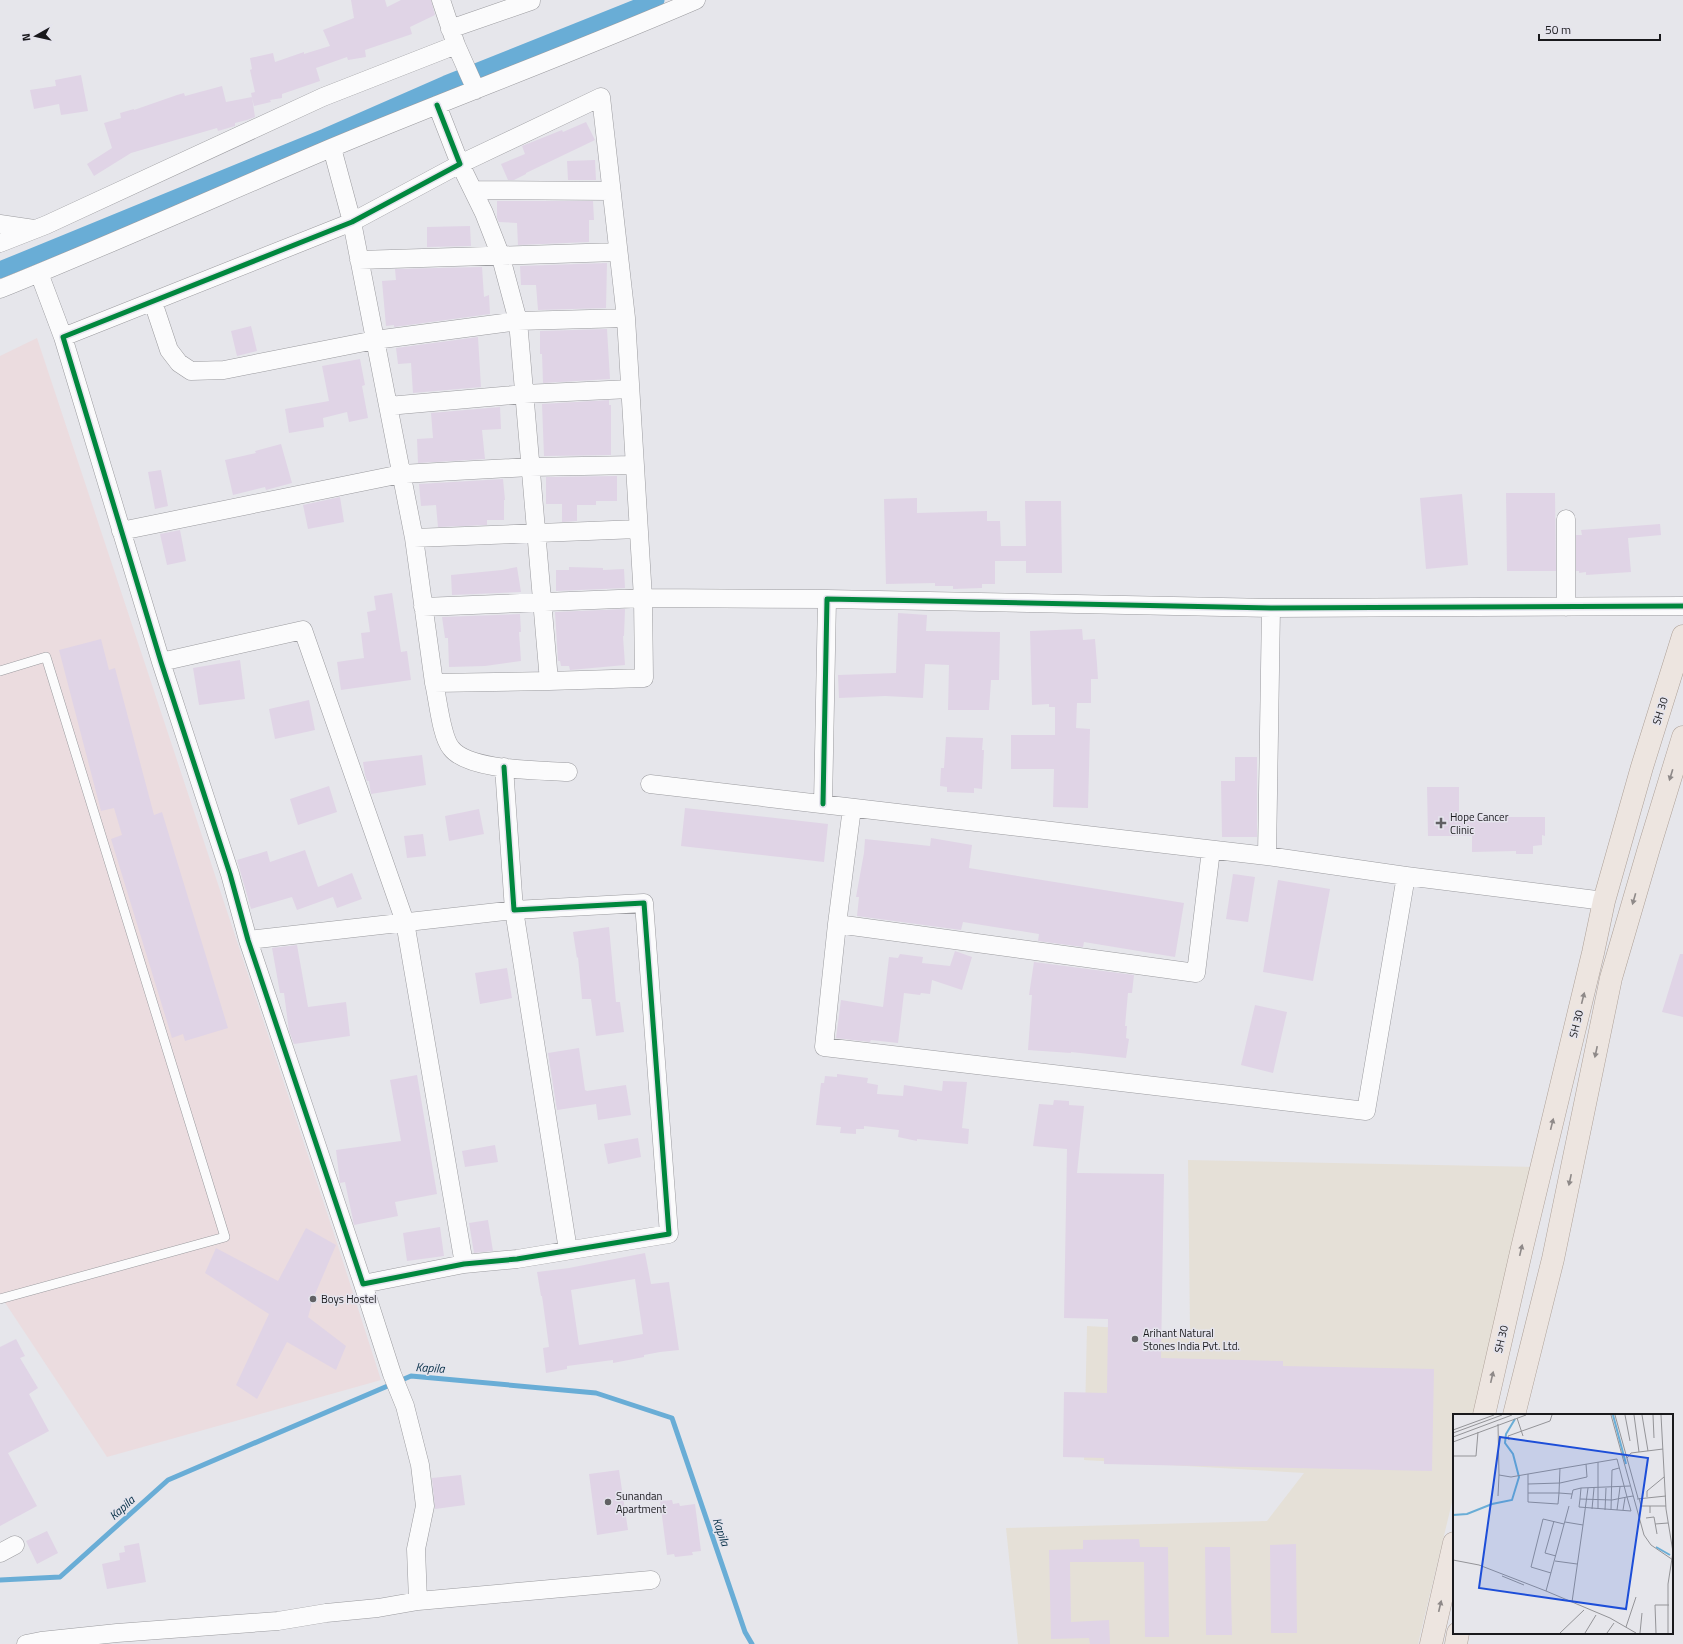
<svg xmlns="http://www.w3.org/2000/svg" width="1683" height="1644" font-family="'Titillium Web',sans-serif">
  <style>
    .industrial { fill: #e5e0d7 }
    .education { fill: #ebdcdf }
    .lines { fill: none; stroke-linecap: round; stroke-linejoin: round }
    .stream { stroke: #69add6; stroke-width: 5 }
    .canal { stroke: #69add6; stroke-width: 17 }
    .building { fill: #e0d4e6; fill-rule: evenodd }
    .lane-casing { stroke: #9b9b9f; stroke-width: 10 }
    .street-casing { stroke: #9b9b9f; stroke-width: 19 }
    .primary-casing { stroke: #aea198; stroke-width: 23 }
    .lane { stroke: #fbfbfc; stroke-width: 9 }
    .street { stroke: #fbfbfc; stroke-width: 18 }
    .primary { stroke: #ede5e0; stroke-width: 22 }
    .cycleway-casing { stroke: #e5e4ed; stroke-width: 8 }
    .cycleway { stroke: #00873e; stroke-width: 5 }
    .oneway { fill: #8e8988 }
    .poi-dot { fill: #616164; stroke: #e5e4ed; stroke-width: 1.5 }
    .labels { text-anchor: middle; stroke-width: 3; stroke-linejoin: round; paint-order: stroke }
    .street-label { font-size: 11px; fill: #19191c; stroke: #e5e4ed }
    .poi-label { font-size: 11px; fill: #19191c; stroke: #e5e4ed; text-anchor: start }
    .water-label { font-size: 12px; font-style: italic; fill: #052f46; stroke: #e5e4ed }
    .inset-river { fill: none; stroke: #69add6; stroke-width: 2 }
    .inset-road { fill: none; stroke: #949498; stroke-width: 1 }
    .view { fill: #1d4ed8; fill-opacity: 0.15; stroke: #1d4ed8; stroke-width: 2 }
    .inset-edge { fill: none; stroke: #19191c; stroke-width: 2 }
  </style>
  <rect width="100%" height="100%" fill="#e6e6eb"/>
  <!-- industrial -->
  <path class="industrial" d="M1188,1160l346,7 -61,248h-19v79l-36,150h-400l-12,-116 261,-7 37,-48 -220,-13 3,-134 103,6z"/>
  <!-- education -->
  <path class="education" d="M37,338l300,905 44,137 -274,77 -107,-162v-939z"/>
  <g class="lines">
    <!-- stream -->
    <path class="stream" d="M0,1580l60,-3 108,-97 243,-104 185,17 76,25 73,214 7,12"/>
    <!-- canal -->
    <path class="canal" d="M0,270l325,-133 121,-53 210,-84"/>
  </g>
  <!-- building -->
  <path class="building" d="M351,0h34l2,7 14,-7h30l4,15 -25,12 2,7 -47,16 1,7 -18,3 -1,-3 -31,11 4,13 -38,13v4l-12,2 1,2 -17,4 -3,-13 4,-1 -5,-22 2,-1 -2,-11 23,-5 2,9 29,-10v2l26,-8 -7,-16 31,-12z
    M81,75l7,36 -27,4 -2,-11 -25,5 -4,-19 26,-4 -1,-6z
    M222,86l4,16 26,-5 3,20 -8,3 -12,3v3l-17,5 -1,-3 -86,25 -37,23 -7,-12 25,-16 -8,-25 17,-5 -1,-5 14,-4v1l43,-15 7,-2 1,3z
    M586,122l9,18 -69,33v1l-12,6h-6l-7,-16 24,-10 -3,-8 40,-16 1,2z
    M595,160l1,20h-28l-1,-19z
    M497,201h96l1,19h-5v22l-71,3 -1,-22 -18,-1 -2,-4z
    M470,226l1,20 -44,1v-20z
    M607,263l-1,45 -68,2 -2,-25h-15l-1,-19z
    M482,267l2,30 5,-2 1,19 -96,13v-2l-8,1 -4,-45 14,-1 -1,-11z
    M251,326l6,25 -20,5 -6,-25z
    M607,329l3,50 -67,4 -1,-29h-2v-23z
    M478,337l3,50 -68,6 -2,-30 -13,1 -2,-16z
    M360,359l5,26 -3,1 6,32 -19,4 -2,-10 -24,6 1,9 -35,6 -4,-24 44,-8 -7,-35z
    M609,400v5h2v50l-67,1 -2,-52z
    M500,407l1,22 -19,1 3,29 -67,4 -1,-24 16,-1 -2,-25z
    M281,444l11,39 -26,7 -1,-3 -32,8 -8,-35 31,-7 -1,-2z
    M161,470l7,36 -13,3 -7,-37z
    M617,476v25h-21v4h-19v16l-15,1v-18h-16v-27z
    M503,479l2,21h-1v20h-17v5l-49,2 -2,-22 -15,1 -2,-22z
    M1506,493h49l1,78h-49z
    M1462,494l6,71 -42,4 -6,-71z
    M340,497l4,25 -36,7 -5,-24z
    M917,498v15l70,-2v10h13l1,25h25l-1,-45h36l1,72h-36v-12h-31v23h-13v4l-29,1v-3h-18v-3l-49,1 -2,-85z
    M1660,524l1,11 -33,3 3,34 -45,3v-3l-7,1v-2h-3v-36h6l-1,-5z
    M180,530l6,31 -19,4 -7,-31z
    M517,567l4,25 -69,3 -1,-20 51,-5z
    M569,567l34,1v2l21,-1 1,19 -69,3v-21h13z
    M392,593l9,59 6,-1 4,29 -70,10 -4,-28 27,-4 -3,-25 9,-1 -3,-20 9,-2 -2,-14z
    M625,609l-1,27h-1l2,29 -55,5 -1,-4h-8l-1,-5h-2l-3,-49z
    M898,613l29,2 -1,16 74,1 -1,48h-8l-2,30h-41l1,-45 -24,-1 -2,34 -38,-2 -46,2 -1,-23 58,-2z
    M520,614l1,18h-2l2,29 -36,5 -36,1 -1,-29h-3l-3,-21z
    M1082,629l1,11 12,-1 2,25 1,15h-7v24h-14l-1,25 14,1 -2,79 -35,-1 1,-38h-43v-34h44v-28h-6v-3l-17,1 -2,-74z
    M101,639l8,31 6,-2 39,147 8,-3 66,216 -43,13 -2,-7 -11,4 -61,-199 11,-4 -8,-27 -13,3 -42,-161z
    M240,660l5,39 -46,6 -6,-37z
    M309,700l6,30 -40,9 -6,-30z
    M946,737l37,1 -1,12h2l-2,39 -8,-1v5l-27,-1v-5l-7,-1 1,-18h3z
    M422,755l4,30 -55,9 -2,-13h-2l-2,-6 -2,-13z
    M1235,757h22v80h-35l-1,-56h14z
    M329,786l8,26 -39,13 -8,-26z
    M1427,787h32v30h86v19l-3,-1v10l-9,1v8h-17v-3l-44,1v-16h-44z
    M685,808l143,16 -4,38 -143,-16z
    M479,809l5,25 -35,7 -4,-25z
    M423,834l3,22 -19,2 -3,-22z
    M931,838l41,7 -3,23 215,35 -9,54 -91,-15 -1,5 -45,-6 1,-7 -76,-12 -2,8 -104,-14 2,-19h-3l8,-44 1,-14 65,7z
    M305,850l13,37 34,-14 10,26 -25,9 -4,-11 -36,13 -5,-13 -41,12 -14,-49 30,-9 3,11z
    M1233,874l22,3 -7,45 -22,-3z
    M1278,880l52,9 -17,92 -50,-9z
    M609,927l7,75h4l4,30 -28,4 -5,-37h-9l-4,-42 -1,1 -4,-26z
    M297,945l11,62 38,-5 4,34 -56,8 -5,-13 -5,-38h-4l-8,-45z
    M955,951l17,6 -10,33 -30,-10 -2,14 -9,-1 -1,2 -16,-2 -6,50 -27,-3 -1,2 -34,-4 5,-38 42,7 6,-50 9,1 2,-4 23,3 -1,6 28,3z
    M1680,954h3v63l-21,-5z
    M1034,962l100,13 -2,18h-4l-3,33h2l-1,12 3,1 -3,19 -55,-6v1l-43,-3 4,-55h-3z
    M507,968l5,30 -32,6 -5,-31z
    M1255,1005l32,7 -14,61 -32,-8z
    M579,1048l6,42 2,1 39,-6 5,30 -33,5 -2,-16 -39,6 -9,-57z
    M837,1074l31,4 -1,5 11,2 -1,9 26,2 1,-11 38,6 1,-10 24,1 -5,46 7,1 -1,15 -51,-5v2l-19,-4 1,-7 -35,-4v3h-8v5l-16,-1 1,-6 -25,-2 5,-42h3l1,-7 12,1z
    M417,1075l20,119 -42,8 3,14 -44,9 -9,-43 -5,1 -4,-33 65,-9 -11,-61z
    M1054,1100l15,1v4l15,1 -7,67 87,1 -3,184 122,3v5l151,3 -2,102 -328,-7v-6l-41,-1 1,-65 43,1 1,-74 -44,-1 3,-169 -34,-3 6,-42 14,1z
    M638,1138l3,19 -33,7 -4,-20z
    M495,1145l3,17 -33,5 -3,-16z
    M488,1220l5,31 -19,2 -5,-30z
    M440,1227l4,29 -37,5 -4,-28z
    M306,1228l30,17 -23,54 -5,18 38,29 -10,24 -49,-28 -30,57 -21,-14 33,-71 -64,-41 11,-25 62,33z
    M645,1253l6,31 18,-2 10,68 -19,2 -16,3v2l-31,6v-3l-46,6v3l-21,4 -3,-25 6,-1 -7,-51h-1l-4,-24 32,-4zM635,1279l8,55 -64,11 -8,-55z
    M16,1339l9,17 -5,2 18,30 -9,6 20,37 -41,22 29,53 -37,20v-179z
    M619,1470l9,60 -31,5 -8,-61z
    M461,1475l4,30 -30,4 -3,-31z
    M672,1500l1,4 6,-1 1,3 15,-2 6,47 -9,1 1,3 -18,2 -1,-3 -7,1 -7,-54z
    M47,1531l11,22 -21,11 -11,-23z
    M1139,1539l1,8h28l1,90h-24l-1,-75h-74l1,60 38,-2 1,24h-20l-1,-6 -38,1 -2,-89 34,-1v-9z
    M139,1543l7,39 -39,7 -5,-25 18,-4 -1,-7 6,-1 -1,-6z
    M1296,1544l1,89h-26l-1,-88z
    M1205,1547h25l2,88h-26z"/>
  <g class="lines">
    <!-- lane casing -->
    <g class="lane-casing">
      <path id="lane" d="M0,671l46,-14 179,580 -225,62"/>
    </g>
    <!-- street casing -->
    <g class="street-casing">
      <path id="street" d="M441,0l15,45 20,45
        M450,29l81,-28v-1
        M601,97l25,221 17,280 1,80 -95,3 -31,-360 -18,-67 -16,-41 -24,-49z
        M437,105l23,59 -108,58 -289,115 98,325 69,212 18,66 115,344 101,-20 53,-5 152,-25 -25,-331 -130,7 -10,-143
        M332,148l20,74 62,316 20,145 115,-2
        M474,190l137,1
        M0,224l34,5
        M0,243l46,-18 277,-128 133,-52
        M359,260l258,-8
        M39,273l24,64
        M0,289c109,-44 216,-92 324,-138 124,-52 249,-98 372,-151
        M153,302l16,48 10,13 12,8 33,-1 151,-30 143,-19 108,-3
        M388,406l136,-12 106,-5
        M121,531l280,-57 129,-7 105,-2
        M414,538l224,-9
        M423,607l220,-9 184,1
        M1566,607v-88
        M161,662l142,-32 102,292 59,342
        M434,683c4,16 7,53 17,65 17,23 89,22 117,24
        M650,784l617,72 139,20 198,25
        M823,804l4,-205 444,9 412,-2
        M852,808l-15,116 -13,123 542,64 40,-235
        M1267,856l4,-248
        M837,924l359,49 15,-123
        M248,940l266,-30 54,340
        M0,1553l15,-8
        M418,1601l233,-21
        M26,1644l15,-3 76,-8 161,-12 48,-8 52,-5 40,-7 -2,-52 9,-43 -5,-41 -15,-59 -13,-32 -29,-90"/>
    </g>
    <!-- primary casing -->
    <g class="primary-casing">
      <path id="primary" d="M1484,1415l38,-167 71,-295 11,-52 38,-134 41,-131
        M1514,1415l39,-156 58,-281 38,-130 34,-111
        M1431,1644l23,-101
        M1456,1644l2,-11"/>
    </g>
    <!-- lane -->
    <use href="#lane" class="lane"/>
    <!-- street -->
    <use href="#street" class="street"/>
    <!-- primary -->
    <use href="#primary" class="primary"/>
    <!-- cycleway casing -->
    <g class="cycleway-casing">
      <path id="cycleway" d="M437,105l23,59 -108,58 -289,115 98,325 69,212 18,66 115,344 101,-20 53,-5 152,-25 -25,-331 -130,7 -10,-143
        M823,804l4,-205 444,9 412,-2"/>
    </g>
    <!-- cycleway -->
    <use href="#cycleway" class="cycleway"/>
  </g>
  <!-- one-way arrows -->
  <defs><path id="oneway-solid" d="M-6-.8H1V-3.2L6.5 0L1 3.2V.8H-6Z"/></defs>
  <g class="oneway">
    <use href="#oneway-solid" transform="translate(1671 775) rotate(107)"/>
    <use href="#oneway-solid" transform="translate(1634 899) rotate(106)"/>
    <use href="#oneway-solid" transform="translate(1583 998) rotate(-76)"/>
    <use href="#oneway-solid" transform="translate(1596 1052) rotate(102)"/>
    <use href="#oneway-solid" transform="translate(1552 1124) rotate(-76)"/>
    <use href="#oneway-solid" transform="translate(1570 1180) rotate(102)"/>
    <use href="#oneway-solid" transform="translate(1521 1250) rotate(-77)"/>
    <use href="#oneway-solid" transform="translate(1492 1377) rotate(-77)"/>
    <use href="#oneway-solid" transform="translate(1440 1606) rotate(-77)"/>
  </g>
  <!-- markers -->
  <g class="poi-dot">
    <path d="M1439 817h4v4h4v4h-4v4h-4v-4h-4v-4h4z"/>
    <circle cx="313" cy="1299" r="4"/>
    <circle cx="1135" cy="1339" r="4"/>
    <circle cx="608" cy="1502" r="4"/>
  </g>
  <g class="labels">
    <!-- street labels -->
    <g class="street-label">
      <text transform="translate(1660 711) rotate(-73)" y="4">SH 30</text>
      <text transform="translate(1576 1024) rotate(-76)" y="4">SH 30</text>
      <text transform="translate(1501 1339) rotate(-77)" y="4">SH 30</text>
    </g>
    <!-- poi labels -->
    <g class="poi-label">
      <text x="1450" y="821">Hope Cancer<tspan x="1450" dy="13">Clinic</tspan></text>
      <text x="321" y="1303">Boys Hostel</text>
      <text x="1143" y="1337">Arihant Natural<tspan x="1143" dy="13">Stones India Pvt. Ltd.</tspan></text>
      <text x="616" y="1500">Sunandan<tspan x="616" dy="13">Apartment</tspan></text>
    </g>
    <!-- water labels -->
    <g class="water-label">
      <text transform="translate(430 1368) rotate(4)" y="4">Kapila</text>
      <text transform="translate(122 1508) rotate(-42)" y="4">Kapila</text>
      <text transform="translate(721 1532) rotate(71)" y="4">Kapila</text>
    </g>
  </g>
  <!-- overview -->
  <g transform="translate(1453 1414)">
    <rect width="220" height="220" fill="#e6e6eb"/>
    <path class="inset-river" d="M160,1l13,49M0,101l14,-1 25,-10 20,-4 7,-23 -6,-23 -8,-11 1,-9 9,-15M203,133l14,8"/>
    <path class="inset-road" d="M158,1l33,120 7,10 22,15M162,1l23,83M172,1l5,26M181,1l5,37M189,1l6,36M200,1l1,23M208,1l5,94 7,43 -5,32v49M64,4l6,18M45,10l1,51 12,2 17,-3M0,16l41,-15M0,19l49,-18M0,23l59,-22M56,26l-1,-4 42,-15 2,-6M0,28l73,-27M0,42h23l2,-24M174,44l4,-5 32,-4M75,70l32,-1 27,-6 -1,-13M75,79h31l1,-25M119,80l-13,-1 -1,11 -30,-2v-28l89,-15 10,38 6,-1M45,82l1,-21M174,83l4,14 -52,-4 1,-8 32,1zM194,83v-6l17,-14M186,84l2,8h9M118,85l2,-9 8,-2M127,85l1,-11 49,-2M184,85l29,-3M139,95l2,-21M145,95v-47M152,96l1,-22M158,96l1,-40 7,-2M164,96l3,-23M170,96l2,-12M197,99v-7h16M193,104l8,-1 3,17M101,107l-9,32 11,3M112,108l18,3 -11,77M202,110l13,-1M130,111l5,-37M0,146l26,5 67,26 64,27 26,15M102,147l22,3M98,159l-20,-6 12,-48 21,5M49,162l22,9M93,177l23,-85M173,213l10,-30M107,219l24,-23M132,219l11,-18M154,219l7,-10M187,219l2,-20M203,219l-1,-28h14"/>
    <path class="view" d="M47,23l148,21 -22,151 -147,-21z"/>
    <rect width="220" height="220" class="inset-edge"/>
  </g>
  <!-- north arrow -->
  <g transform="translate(36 36) rotate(262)" stroke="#e5e4ed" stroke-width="3" paint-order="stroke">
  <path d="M0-3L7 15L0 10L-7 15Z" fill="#19191c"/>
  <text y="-6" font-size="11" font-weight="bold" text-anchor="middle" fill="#19191c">N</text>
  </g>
  <!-- scale -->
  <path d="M1539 34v6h121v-6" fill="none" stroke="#19191c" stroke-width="2"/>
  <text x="1545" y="34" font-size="12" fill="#19191c" stroke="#e5e4ed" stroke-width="3" paint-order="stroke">50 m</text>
</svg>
